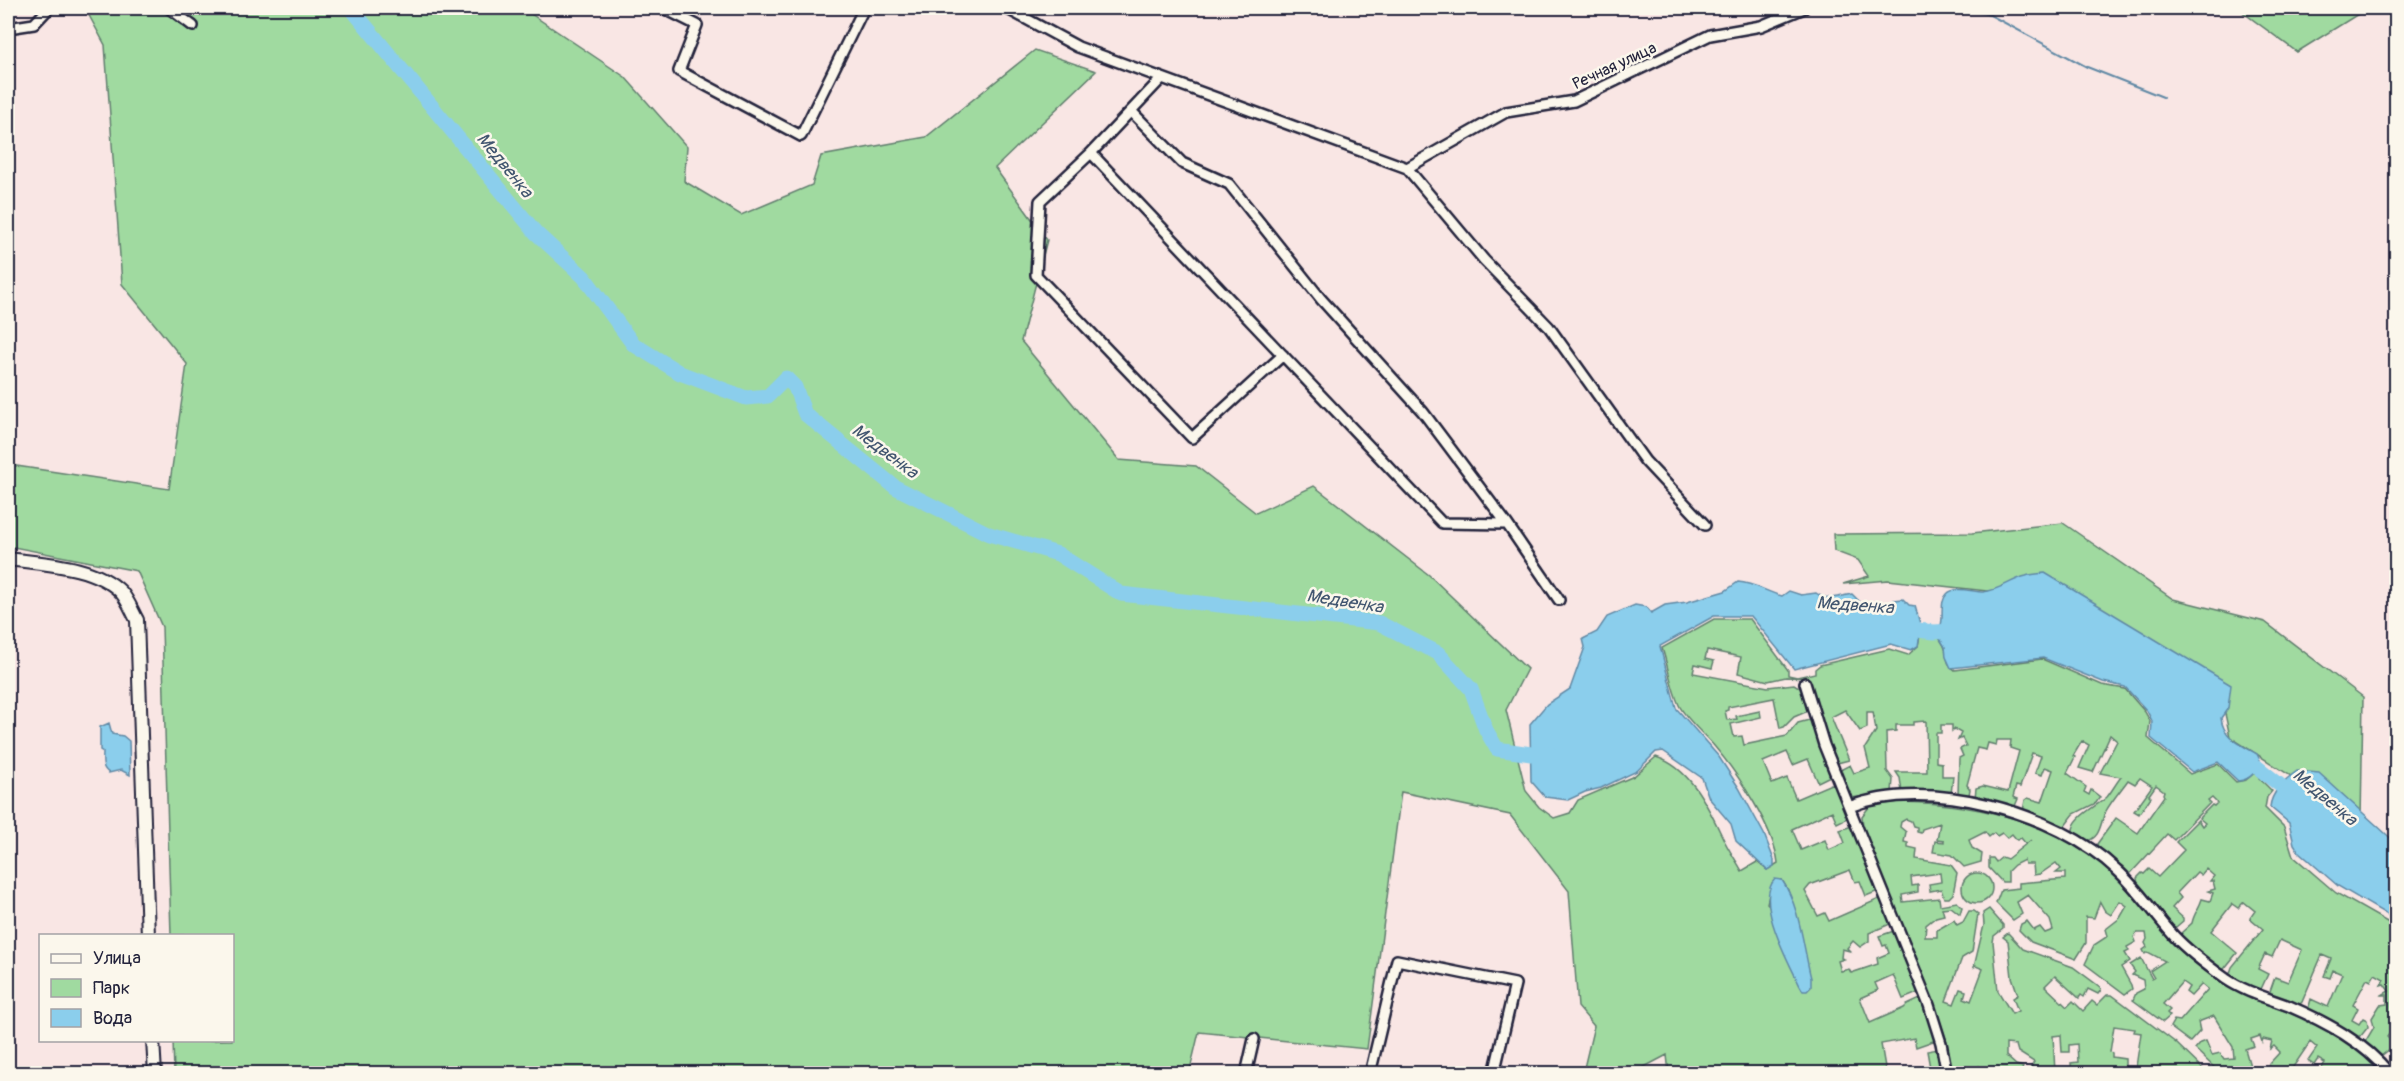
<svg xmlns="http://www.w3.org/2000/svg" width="2404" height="1081" font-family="Pangolin,sans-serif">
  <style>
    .green { fill: #a0daa0; stroke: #617e6e; stroke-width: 1.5; fill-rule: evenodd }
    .water { fill: #8bceec; stroke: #6189a5; stroke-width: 1.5 }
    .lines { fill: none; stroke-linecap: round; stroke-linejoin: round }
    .stream { stroke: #6189a5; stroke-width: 2 }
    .river { stroke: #8bceec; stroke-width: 15 }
    .street-casing { stroke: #22223b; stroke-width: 14 }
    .secondary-casing { stroke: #22223b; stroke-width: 16 }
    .street { stroke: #fbf7ec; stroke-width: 9 }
    .secondary { stroke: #fbf7ec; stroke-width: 12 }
    .labels { text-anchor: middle; stroke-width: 5; stroke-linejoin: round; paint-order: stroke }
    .street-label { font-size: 16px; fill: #22223b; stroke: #fbf7ec }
    .water-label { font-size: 18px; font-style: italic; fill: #425670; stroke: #fbf7ec }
  </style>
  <rect width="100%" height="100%" fill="#f9e6e4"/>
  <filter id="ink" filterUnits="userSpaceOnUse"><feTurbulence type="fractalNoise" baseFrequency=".0167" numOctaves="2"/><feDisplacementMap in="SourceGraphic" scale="12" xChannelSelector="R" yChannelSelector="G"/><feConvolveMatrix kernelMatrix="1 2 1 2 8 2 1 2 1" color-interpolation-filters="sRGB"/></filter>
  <g filter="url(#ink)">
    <!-- green -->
    <path class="green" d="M85,8h437l103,69 62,70 -3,34 57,34 71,-30 9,-29 105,-19 109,-87 61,21 -101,97 52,72 -26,101 98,119 77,6 60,47 58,-27 115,89 98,94 -21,41 20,81 13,16 15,11 16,-5 8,-13 56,-24 22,-19c35,11 52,50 67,81 5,11 13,22 19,33l15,-9 10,8 11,-7c-4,-35 -40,-89 -63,-116 -10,-12 -30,-29 -36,-42 -8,-18 -11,-39 -17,-57l52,-29h36l38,51v5l9,2 18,-4v-4l5,-4 69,-16 19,6 10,-9 2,-11 19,2c1,3 4,6 5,9 5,10 0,17 11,24l87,-11 60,26 23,4 20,23 5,9 -2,17 42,36 28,-10 18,18 10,-2 8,-7 18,18 -5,6 -2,11 19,19 9,29 43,37 60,34v104l-3,-2 -6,8 8,8 -14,11 -16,-14 9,-15 -2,-9 8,-13 7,-1v-9h-5l7,-4 -5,-7 -3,1 3,-6 -9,-5 -4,7 -4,-2 -14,26 5,3 -6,12 7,4 4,-6 4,2 1,7 -8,10h-4l-48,-27 3,-11 17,8 14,-33 -9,-4 -3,8 -6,-2 7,-17 -9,-4 -20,47 -3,3 -30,-11 6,-17 13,5 14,-32 -22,-10 -8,17 -7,-3 -7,15 10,5 -7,15 -6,1 -26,-14 3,-9 31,-38 -13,-11 5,-7 -11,-9 -6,6 -6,-4 -21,27 26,22 -13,16 -4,1 -39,-32v-5l11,-10c2,-10 7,-14 10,-24l8,2 3,-8 -5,-2 7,-2 -2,-8h-3l4,-5 -8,-7 -5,6 -4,-3 -20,21 4,5 -9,10 11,10v3l-7,6 -7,-2 -31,-39 -1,-8 5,-5 2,1 5,-5 9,8 26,-27 -8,-8 22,-22 4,6 3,-3 -6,-5 13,-13 2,1 3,-3 -5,-5 -4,3 2,2 -36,37 -7,-6 -36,39h-5l-27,-23 -2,-6 19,-26 22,15 26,-37 -1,-2 1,-3 -8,-6 -7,10 2,2 -12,17 -5,-3 18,-25 -12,-8 -5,6 -7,-4c-7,10 -16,20 -22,31 -6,10 -4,27 -20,30l-13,-8c-2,-16 25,-27 34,-36 5,-6 9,-14 14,-20l-21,-4 17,-32 -7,-6 -17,37 -14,-4 10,-23 -7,-4 -9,15 2,1 -8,16 19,14 -2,5 5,3 2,-5 9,7 -4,6 -22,11 -10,13 -41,-16 2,-11 3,-2 14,4 11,-32 -8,-3 -3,8 -7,-2 6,-17 -9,-3 -12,34 -4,-1 -3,11 5,2 -3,7 -40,-8 1,-10 7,-2 25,6 11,-41 -9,-3 1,-8h-14l-1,5 -8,-2 -2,7 -9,-2 -10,37 3,4 -1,6h-11l1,-37 4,-2 -3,-7 6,-3 -4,-8 -4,2 3,-7 -7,-4 -2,2v-6h-11v8h-5v29l6,1v13h11l-2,18 -49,-2 -2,-14 -4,-6h31l-1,-51 -13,1v3h-17v6l-10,1 1,39 6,8 -1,13 -41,6 -11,-28 10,-5 4,8 16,-5 -5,-20 11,-17 -3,-19h-6v16l-7,3 -15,-21 -14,7 18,43 -12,3 -9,-19 -20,-66 -22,-1 -18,4 -30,-8 3,-16 -34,-7 -2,9 9,2 -2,7 -17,-4 -2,9 75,14 26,-3 8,5 6,22 -14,6 -10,10 -4,1 -6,-30 -46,9v3l-3,1 2,9 10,-1 -1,-3 24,-5 1,6 -30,7 3,13 8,-1 2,9 43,-9 11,-13 11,-3 4,3 17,53 -12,6 -10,-23 -15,6 -6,-13 -24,10 9,22 15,-6 9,21 35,-15 5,1 12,30 -1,3 -10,5 -5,-12 -40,18 9,21 24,-10 4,10 16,-7 -5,-13 12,-4 25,63 -1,3 -10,4 -6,-15 -5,1 -5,-12 -40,15 -5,6 13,25 7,-3 4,8 50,-22 3,1 9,21 -3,4 -19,8v8l-9,6 -7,-6 -6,7 3,3 -8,-2 -1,9 3,1 -6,2 3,10 8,-2 2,4 27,-9 -1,-6 12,-5 -3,-8 -3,1 -4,-10 15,-5 25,58 -1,4 -15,6 -10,-24 -18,8 3,7 -18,8 10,25 34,-15 3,-3 13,-6 3,2 13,39 -20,7 -2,-9 -33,6 5,29h-217l-2,-18 -34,18 -50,-1 11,-46 -16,-19 -9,-116 -59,-76 -109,-23 -34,257 -168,-17 -10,42 -1015,-1 -1,-32 59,-1v-104l-61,-1 -9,-308 -25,-56 -129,-25v-85l2,4 159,24 18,-125 -65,-80 -17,-239zM1782,880l6,10 14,51 -35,-38 5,-20z
      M2237,8h131l-71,44z
      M2063,523l110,76 92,23 98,75 -2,124 -131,-84 -10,-47 -224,-98 -108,-12 -45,4 26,-8 -11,-16 -24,-9 -1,-17 139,-1z
      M1899,802c83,1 168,22 228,84 16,17 28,36 43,53 16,18 36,34 56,46 18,11 39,18 59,26 37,14 70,34 98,62h-65l7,-10 -7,-4 -4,6 -6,-4 9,-13 -7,-6 -21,31h-17l-3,-9 11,-12 -6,-6 -4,3 2,-8 -9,-2 -1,3 -2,-6 -9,3 3,7 -9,3 7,24h-32l-25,-24 5,-6 6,-2 6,14 8,-2 4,6 10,-1 -1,-11 -19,-31 -16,6 2,9 -10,11 -20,-15 4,-7 6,1 28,-32 -6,-5 -11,12 -5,-4 3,-5 -7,-5 -19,22 7,6 -3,3 3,3 -7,6 -30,-22 3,-7 8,-4 -1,-9 -11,-5 3,-3 -5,-7 11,-7 11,21 2,-1 -4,-7 15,-10 -17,-9 -3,2 -2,-4 4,-3 -2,-4 2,-4 -1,-6h-9l-3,4 2,5 -9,5 2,4 -4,2 5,8 -9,6 10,18 1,4 -7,5 -40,-30 9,-19 14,-9 -2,-7 14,-11 7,-12 -7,-5 -9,14 -6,-4 -5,-9 -6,16 -8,-1v26l-10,16 -45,-17 -12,-12 2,-6 6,-3 7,9 6,-3 5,6 8,-3 -3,-10 -22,-25 -11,7 5,12 -9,6 -17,-17 5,-13 18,-2v-5l46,-4v-6h-9l5,-4 -5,-6 -16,11 -6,1 -1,-11h-8l-1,-4 -10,5 -6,6v11h-6l-13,-14v-10h4l3,4 6,-5 5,2 24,-19 -5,4 -5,-6 -4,2 -5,-6 -5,4 -5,-5 -5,3 -3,-3 -5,4 -4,-5 -16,8 3,8 10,6 -1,8 -17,5 -12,-12 -19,-3 2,-11 9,1v-2l-7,-1 3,-16 -18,6 -1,4 -4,-1v-5l-4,-1 -2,-5 -5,-2 -5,3 -1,5 6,5 -2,10 4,1v4l9,2 -1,10 35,6 6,8 -4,21 -4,4h-5l-3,-9 -11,2 -1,-7 12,-2 -1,-9 -29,4 1,9 6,-1v7l-16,3 1,7 36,-4 1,7 17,-3 5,5 -2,7 -9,-7 -9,1 2,7 -8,2 -10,8 -1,12h12v-7l17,-10 3,5 6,-3 6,-11h5l4,3 -6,38 -10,6 -16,43 8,3 6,-15 6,2 -2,7 7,3 12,-32 -7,-3 -2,1 10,-42 -1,-12 6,-4 14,16v4l-9,7 -1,6 5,49 14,23 6,-3 -5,-13 5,-3 -6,-18 -4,-36 -5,-4 5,-4 15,16 50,18 27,20 1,3 -3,4 -10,-5 -4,8 -3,-2 -2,3 -24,-22 -10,10 22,21 6,-6 10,10 9,-10 5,4 10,-10h5l64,48 31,30h-77l6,-6 5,-34 -7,-1 1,-3 -21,-3 -4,26 2,1v4l13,2v14h-53l-1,-10 7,-1 -1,-18 -8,1v7h-7l-1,-17 -8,1 2,36c-8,4 -16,1 -25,-3l4,-7 -16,-10 -2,-7 -10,-1v12l10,9 7,2 -1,3 4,3h-36l-11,-7 -5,7h-22l-5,-31 -13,-39 -71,-176 -1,-11 8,-10z
      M1962 888a15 15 0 1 1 30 0a15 15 0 1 1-30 0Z
      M1938,1049l5,24h-12l-4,-22z"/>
    <!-- water -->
    <path class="water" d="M2045,573l186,112 -3,23 -7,10c2,20 21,27 36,36l3,6c-4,12 -9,20 -22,21l-20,-19 -26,10 -41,-34 1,-17 -5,-10 -22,-24 -22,-5 -60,-24 -92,10 -5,-11 -1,-10 -6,-10 -5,-1 1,-8 6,-3c3,-10 -2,-23 6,-31 8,-9 25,-2 36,-2 18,-2 27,-12 43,-16 6,-2 13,-2 19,-3z
      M1738,582c17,1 28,10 44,14l7,-5 12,4 15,-2c12,9 23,3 36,1l10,10h28l4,-4 9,-1 6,6 6,1 6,21 -3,19 -7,4 -20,-6 -97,25 -43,-53h-37l-54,30 16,62 43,49 20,31 25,46 10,26v6l-7,4 -31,-29 -5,-17 -22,-26 -7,-20 -39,-27 -7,1 -19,19 -36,17 -16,4 -17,8 -23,-3 -14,-16 -1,-57 17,-20 23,-15 15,-42 -2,-8 14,-7 10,-15 28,-12 11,2 5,6 14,-8 22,-3 38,-11z
      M109,723l3,11 11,2 6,5 1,34 -9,-5 -12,3c-8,-5 -6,-12 -6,-21l-3,-2v-23z
      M2297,771l22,2 77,70v77l-58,-34 -39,-34 -5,-8 -5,-21 -19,-16c1,-14 15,-28 27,-36z
      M1775,879l7,1c18,27 21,66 29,98v9l-4,4h-4l-3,-5c-11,-24 -46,-85 -25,-107z"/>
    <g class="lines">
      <!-- stream -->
      <path class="stream" d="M1962,8l28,7 97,52 76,30"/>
      <!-- river -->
      <path class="river" d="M351,8l185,225 48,44 49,67 47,29 66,25 22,-2 18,-18 9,9 10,27 90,73 94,47 69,20 63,40 258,29 59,30 33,36 15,41 11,19 34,5 18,-1
        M1901,628l33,4 21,-1
        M2240,758l17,9 39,31"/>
      <!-- street casing -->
      <g class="street-casing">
        <path id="street" d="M169,8l24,18
          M663,8l34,17 -18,46 122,65 63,-128
          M1006,8l72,39 329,121 77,92 65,67 96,134 60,64
          M8,28l26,-4 15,-16
          M1162,78l-71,75 351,370 65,1 52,76
          M1131,111l51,52 47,21 92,115 102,113 84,112
          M1091,153l-51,48 -4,74 156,163 91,-83
          M1407,168l99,-56 68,-11 136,-66 51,-9 43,-18
          M1805,683l19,62 25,62c80,-31 207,5 268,63 22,20 37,44 57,66 15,16 34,30 52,43 19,13 42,19 63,27 37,16 75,36 101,68
          M1849,807l80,198 12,38 6,31
          M1246,1074l8,-35
          M1370,1074l27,-114 118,24 -21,90"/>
      </g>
      <!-- secondary casing -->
      <g class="secondary-casing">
        <path id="secondary" d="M8,559c36,5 86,6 113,33 7,8 11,19 16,28l11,316
          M153,1040l2,34"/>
      </g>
      <!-- street -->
      <use href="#street" class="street"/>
      <!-- secondary -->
      <use href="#secondary" class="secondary"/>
    </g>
  </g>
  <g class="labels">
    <!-- street labels -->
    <g class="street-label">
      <text transform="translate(1614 65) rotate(-25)" y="6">Речная улица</text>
    </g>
    <!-- water labels -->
    <g class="water-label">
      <text transform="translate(505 165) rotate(51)" y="6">Медвенка</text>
      <text transform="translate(885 451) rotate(37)" y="6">Медвенка</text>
      <text transform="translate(1345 601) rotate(9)" y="6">Медвенка</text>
      <text transform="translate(1855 605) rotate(4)" y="6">Медвенка</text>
      <text transform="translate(2325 797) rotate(40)" y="6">Медвенка</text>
    </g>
  </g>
  <!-- margin -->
  <rect width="2404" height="1081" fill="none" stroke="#fbf7ec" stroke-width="30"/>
  <rect x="15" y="15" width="2374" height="1051" fill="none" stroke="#22223b" stroke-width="2" filter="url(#ink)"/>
  <!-- legend -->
  <rect x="39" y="934" width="195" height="108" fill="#fbf7ec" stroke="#a4a2a5" stroke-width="1.5"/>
  <rect x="51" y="954" width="30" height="9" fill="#fbf7ec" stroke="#a4a2a5" stroke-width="1.5"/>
  <text x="93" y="964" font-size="18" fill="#22223b">Улица</text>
  <rect x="51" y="979" width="30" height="18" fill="#a0daa0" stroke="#a4a2a5" stroke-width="1.5"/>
  <text x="93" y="994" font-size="18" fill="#22223b">Парк</text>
  <rect x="51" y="1009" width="30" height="18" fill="#8bceec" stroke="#a4a2a5" stroke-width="1.5"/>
  <text x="93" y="1024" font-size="18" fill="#22223b">Вода</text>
</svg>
